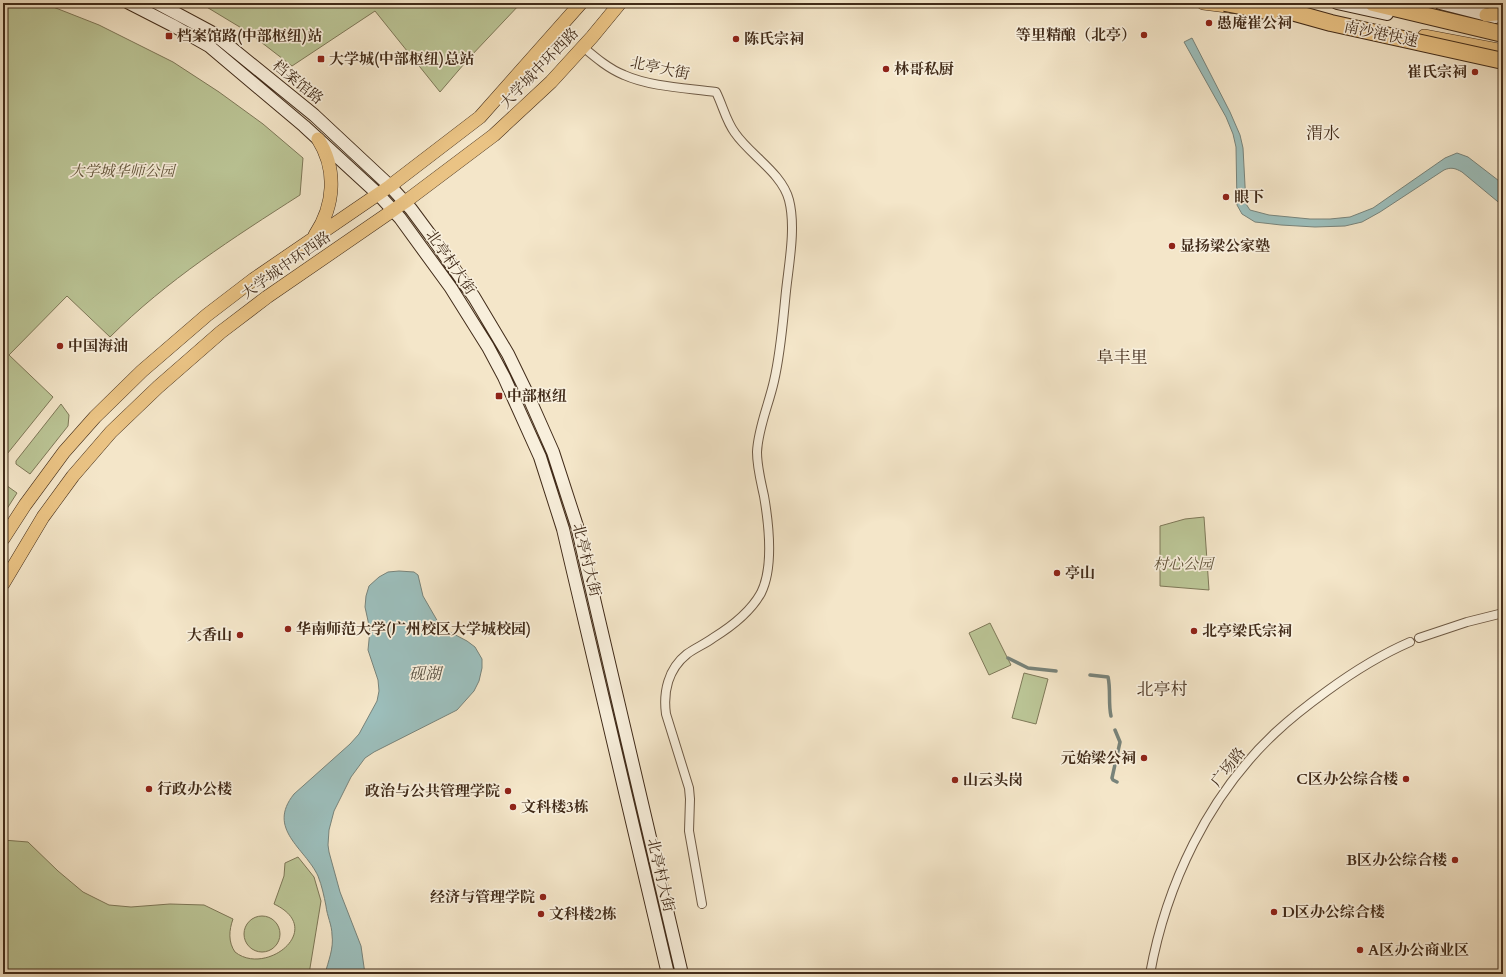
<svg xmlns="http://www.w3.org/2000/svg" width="1506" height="977" font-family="Cardo,'Noto Serif SC',serif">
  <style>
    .green { fill: #bbc596; stroke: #7e7858 }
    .water { fill: #9cbebb; stroke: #78837a }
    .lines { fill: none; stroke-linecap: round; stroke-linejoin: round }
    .stream { stroke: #78837a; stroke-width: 3.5 }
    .minor-casing { stroke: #6e5a45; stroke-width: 10 }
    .secondary-casing { stroke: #412b19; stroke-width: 14 }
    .primary-casing { stroke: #412b19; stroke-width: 14 }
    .motorway-casing { stroke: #412b19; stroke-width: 18 }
    .minor { stroke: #f8efdc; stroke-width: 8 }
    .secondary { stroke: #f8efdc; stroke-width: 12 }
    .primary { stroke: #eac384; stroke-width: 13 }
    .motorway { stroke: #eac384; stroke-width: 16 }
    .motorway-bridge-casing { stroke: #412b19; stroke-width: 18; stroke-linecap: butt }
    .motorway-bridge { stroke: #eac384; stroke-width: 16 }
    .poi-dot { fill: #8f2418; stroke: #f8efdc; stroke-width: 1.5 }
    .labels { text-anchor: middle; stroke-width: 3.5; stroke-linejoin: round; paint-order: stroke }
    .poi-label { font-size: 15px; font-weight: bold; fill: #412b19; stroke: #f8efdc; text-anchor: start }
    .street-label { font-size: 15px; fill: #412b19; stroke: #f8efdc }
    .park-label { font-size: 15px; font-style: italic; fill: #605238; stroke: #f8efdc }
    .water-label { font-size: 16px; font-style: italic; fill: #585042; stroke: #f8efdc }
    .quarter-label { font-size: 17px; fill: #412b19; stroke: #f8efdc }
  </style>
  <rect width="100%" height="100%" fill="#f4e6c9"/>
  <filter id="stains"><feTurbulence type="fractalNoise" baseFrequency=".005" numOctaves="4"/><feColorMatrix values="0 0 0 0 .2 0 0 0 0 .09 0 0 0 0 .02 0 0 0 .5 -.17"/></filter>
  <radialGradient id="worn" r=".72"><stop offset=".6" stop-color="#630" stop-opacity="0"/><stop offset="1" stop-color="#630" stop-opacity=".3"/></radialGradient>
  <!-- green -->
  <path class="green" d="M3,3h40l56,22 74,37 46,30 44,32 40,34 -3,37c-67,43 -133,85 -190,142l-43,-41 -58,59 44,42 -50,62z
    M200,3h321l-51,54 -30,35 -65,-81 -83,55 -44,-34z
    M61,404l8,11 -1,11 -38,48 -14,-10v-3z
    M3,483l14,10 -14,22z
    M1204,517l5,73 -49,-4v-60l25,-7z
    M990,623l21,42 -22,10 -20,-42z
    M1024,673l24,6 -12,45 -24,-6z
    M3,840l25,2 30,29 25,21 26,13 22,2 39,-3 34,1 29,14c-4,11 -5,23 2,33 31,25 92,-23 39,-48l10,-28 1,-13 13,-6 16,20 7,24 -12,73h-306z
    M244 934a18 18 0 1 1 36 0a18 18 0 1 1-36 0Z"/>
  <!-- water -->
  <path class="water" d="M1192,38l38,74 10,23 3,13 3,56 4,6 19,5 41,4h20l20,-2 23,-9 72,-50 12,-5 11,4 35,27v22l-41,-34c-7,-4 -11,-5 -18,-2l-64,42 -18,10 -17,4 -30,1 -34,-2 -26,-3 -13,-8 -5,-9 -1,-58 -3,-13 -7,-17 -42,-75z
    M399,571l15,1 4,3 5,21 15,26 6,7 23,12 8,6 7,12v9l-3,13 -5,10 -17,19 -83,42 -9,6 -14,19 -17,34 -5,19 -1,15 1,7 11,40 21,54 4,28h-40c3,-12 9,-26 7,-39 0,-10 -5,-19 -6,-29 -2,-10 -4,-20 -8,-30 -13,-28 -52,-47 -24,-82l56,-50 9,-10 18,-33 2,-10 -1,-11 -10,-30 2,-20 -5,-23 1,-11 3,-10 10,-9 9,-5z"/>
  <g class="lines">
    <!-- stream -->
    <path class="stream" d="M1008,658l20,10 28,3
      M1090,675l18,2c3,13 0,26 3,39
      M1115,730l5,12 -8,36 1,2 4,2"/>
    <!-- minor casing -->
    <g class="minor-casing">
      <path id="minor" d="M583,47c13,11 26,22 41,28 27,12 63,13 92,17 7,14 10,29 19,41 15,22 47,40 54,67 7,27 0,63 -3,91 -3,29 -5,60 -12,90 -5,23 -16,47 -17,71 0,15 4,30 7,44 5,29 10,71 -3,97 -10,18 -30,34 -48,45 -8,6 -18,10 -26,16 -19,15 -24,38 -21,60l23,74 1,11 -1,32 13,73
        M1419,638l48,-16 36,-9
        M1150,974c16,-89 58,-178 125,-241 16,-15 34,-29 52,-42 26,-19 53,-36 83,-49"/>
    </g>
    <!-- secondary casing -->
    <g class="secondary-casing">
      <path id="secondary" d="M129,3l43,22 37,21 95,80 74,68 22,24 51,70 37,59 16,30 36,80 23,72 105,445
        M157,3l56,30 101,82 76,71 21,23 23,31 40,57 34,57 18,37 27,61 24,74 105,448
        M1337,3l50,11
        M1440,3l55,14"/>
    </g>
    <!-- primary casing -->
    <g class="primary-casing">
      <path id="primary" d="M1203,3l32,4
        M1486,15l17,-2
        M1424,36l79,15
        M315,235c20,-30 22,-66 3,-96
        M3,539l22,-34 39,-53 31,-35 47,-46 65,-56 47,-36 136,-93 90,-69 101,-114
        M3,584l40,-67 30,-41 38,-44 47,-45 63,-55 46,-35 138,-95 89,-67 57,-53 41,-45 28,-34"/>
    </g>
    <!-- motorway casing -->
    <g class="motorway-casing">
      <path id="motorway" d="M1373,3l130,31"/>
    </g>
    <!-- minor -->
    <use href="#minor" class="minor"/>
    <!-- secondary -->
    <use href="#secondary" class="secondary"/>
    <!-- primary -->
    <use href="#primary" class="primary"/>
    <!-- motorway -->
    <use href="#motorway" class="motorway"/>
    <!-- motorway-bridge casing -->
    <g class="motorway-bridge-casing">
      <path id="motorway-bridge" d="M1225,3l46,9
        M1259,3l72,20 172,38"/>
    </g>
    <!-- motorway-bridge -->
    <use href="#motorway-bridge" class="motorway-bridge"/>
  </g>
  <!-- markers -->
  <g class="poi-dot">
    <circle cx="1209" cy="23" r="4"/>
    <circle cx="1144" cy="35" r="4"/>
    <rect x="165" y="32" width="8" height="8" rx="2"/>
    <circle cx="736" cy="39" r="4"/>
    <rect x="317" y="55" width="8" height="8" rx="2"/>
    <circle cx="886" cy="69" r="4"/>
    <circle cx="1475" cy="72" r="4"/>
    <circle cx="1226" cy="197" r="4"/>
    <circle cx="1172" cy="246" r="4"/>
    <circle cx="60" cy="346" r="4"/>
    <rect x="495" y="392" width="8" height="8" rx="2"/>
    <circle cx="1057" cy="573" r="4"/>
    <circle cx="288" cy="629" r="4"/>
    <circle cx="1194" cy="631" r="4"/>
    <circle cx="240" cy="635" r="4"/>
    <circle cx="1144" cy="758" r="4"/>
    <circle cx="1406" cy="779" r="4"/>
    <circle cx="955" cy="780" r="4"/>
    <circle cx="149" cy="789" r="4"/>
    <circle cx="508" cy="791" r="4"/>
    <circle cx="513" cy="807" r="4"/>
    <circle cx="1455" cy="860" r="4"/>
    <circle cx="543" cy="897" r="4"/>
    <circle cx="1274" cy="912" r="4"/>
    <circle cx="541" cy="914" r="4"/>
    <circle cx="1360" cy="950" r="4"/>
  </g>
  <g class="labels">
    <!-- poi labels -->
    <g class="poi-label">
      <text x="1217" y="28">愚庵崔公祠</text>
      <text x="1136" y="40" text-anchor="end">等里精酿（北亭）</text>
      <text x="177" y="41">档案馆路(中部枢纽)站</text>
      <text x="744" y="44">陈氏宗祠</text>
      <text x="329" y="64">大学城(中部枢纽)总站</text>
      <text x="894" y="74">林哥私厨</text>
      <text x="1467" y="77" text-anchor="end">崔氏宗祠</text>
      <text x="1234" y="202">眼下</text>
      <text x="1180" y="251">显扬梁公家塾</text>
      <text x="68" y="351">中国海油</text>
      <text x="507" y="401">中部枢纽</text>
      <text x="1065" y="578">亭山</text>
      <text x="296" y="634">华南师范大学(广州校区大学城校园)</text>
      <text x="1202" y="636">北亭梁氏宗祠</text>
      <text x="232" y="640" text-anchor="end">大香山</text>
      <text x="1136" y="763" text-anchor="end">元始梁公祠</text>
      <text x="1398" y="784" text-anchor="end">C区办公综合楼</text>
      <text x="963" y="785">山云头岗</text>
      <text x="157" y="794">行政办公楼</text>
      <text x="500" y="796" text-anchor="end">政治与公共管理学院</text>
      <text x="521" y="812">文科楼3栋</text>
      <text x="1447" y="865" text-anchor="end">B区办公综合楼</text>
      <text x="535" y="902" text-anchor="end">经济与管理学院</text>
      <text x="1282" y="917">D区办公综合楼</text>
      <text x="549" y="919">文科楼2栋</text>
      <text x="1368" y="955">A区办公商业区</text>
    </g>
    <!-- street labels -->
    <g class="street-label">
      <text transform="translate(1381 34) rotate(12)" y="5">南沙港快速</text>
      <text transform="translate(539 68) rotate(-46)" y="5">大学城中环西路</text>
      <text transform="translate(660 68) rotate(12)" y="5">北亭大街</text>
      <text transform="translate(298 82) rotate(39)" y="5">档案馆路</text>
      <text transform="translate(451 262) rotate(55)" y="5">北亭村大街</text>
      <text transform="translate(286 265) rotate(-35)" y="5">大学城中环西路</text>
      <text transform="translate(587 560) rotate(76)" y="5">北亭村大街</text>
      <text transform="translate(1228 767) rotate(-52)" y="5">广场路</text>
      <text transform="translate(661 875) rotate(77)" y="5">北亭村大街</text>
    </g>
    <!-- park labels -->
    <g class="park-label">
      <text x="122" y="176">大学城华师公园</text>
      <text x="1183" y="569">村心公园</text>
    </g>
    <!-- water labels -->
    <g class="water-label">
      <text x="425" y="679">砚湖</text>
    </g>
    <!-- quarter labels -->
    <g class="quarter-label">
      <text x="1323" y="139">渭水</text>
      <text x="1122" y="363">阜丰里</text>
      <text x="1162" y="695">北亭村</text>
    </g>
  </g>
  <!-- margin -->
  <rect width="1506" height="977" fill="none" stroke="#f4e6c9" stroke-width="16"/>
  <rect x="4" y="4" width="1498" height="969" fill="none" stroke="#412b19" stroke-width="2"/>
  <rect x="8" y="8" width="1490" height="961" fill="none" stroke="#412b19"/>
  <rect width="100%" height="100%" filter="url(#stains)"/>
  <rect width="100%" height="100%" fill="url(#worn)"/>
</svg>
